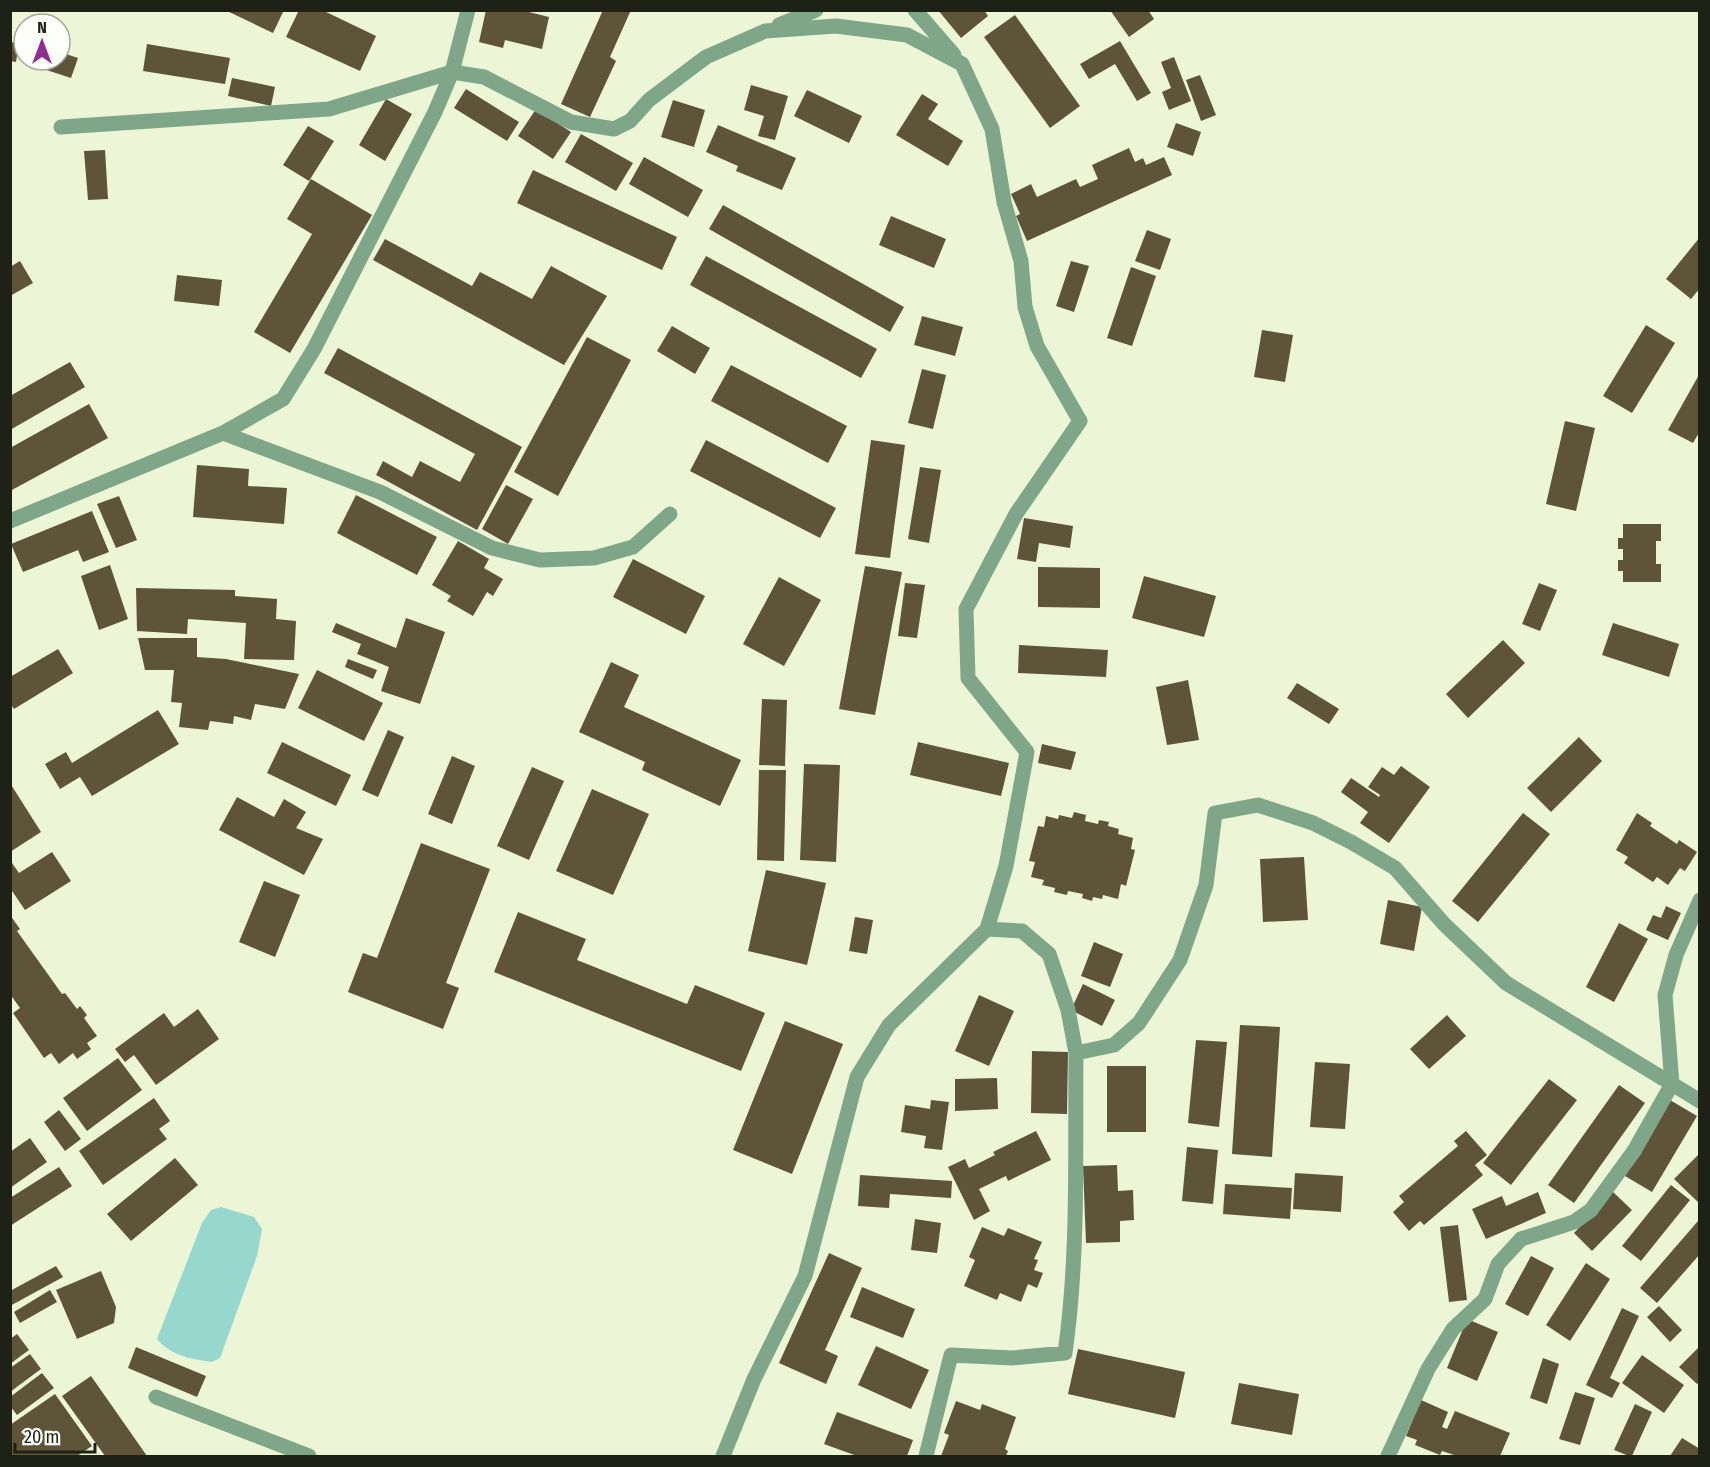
<svg xmlns="http://www.w3.org/2000/svg" width="1710" height="1467" font-family="'Fira Sans Condensed',sans-serif">
  <style>
    .water { fill: #96d8cd }
    .building { fill: #5e543a }
    .lines { fill: none; stroke-linecap: round; stroke-linejoin: round }
    .minor { stroke: #80a689; stroke-width: 15 }
    .tertiary { stroke: #80a689; stroke-width: 15 }
  </style>
  <rect width="100%" height="100%" fill="#ecf6d6"/>
  <!-- water -->
  <path class="water" d="M221,1207l33,10 8,12 -5,27 -37,102 -8,4c-20,-3 -41,-6 -55,-23l45,-116 9,-13z"/>
  <!-- building -->
  <path class="building" d="M225,10h59l-11,23z
    M299,10h23l54,26 -16,35 -74,-34z
    M486,10h35l28,7 -7,32 -37,-9 -2,8 -24,-6z
    M603,10h28l-21,47 6,4 -26,56 -29,-13z
    M938,10h46l4,6 -27,22z
    M1110,10h38l6,9 -25,18z
    M1015,15l65,91 -30,22 -66,-91z
    M1120,41l31,52 -14,8 -22,-37 -26,15 -9,-15z
    M10,42l9,1 -3,19 -6,-1z
    M147,44l83,14 -5,26 -82,-13z
    M60,52l18,6 -7,20 -46,-15 1,-3h34z
    M1174,57l17,44 -22,9 -7,-18 9,-4 -10,-26z
    M1200,75l16,40 -15,6 -15,-41z
    M232,78l43,9 -4,19 -43,-10z
    M751,85l37,11 -13,44 -17,-4 6,-20 -20,-6z
    M466,89l53,33 -12,19 -53,-33z
    M807,90l55,26 -13,27 -55,-27z
    M922,94l16,10 -10,15 35,22 -15,25 -52,-31z
    M386,99l26,15 -27,47 -26,-16z
    M673,100l32,10 -11,37 -33,-10z
    M536,109l35,23 -18,27 -35,-23z
    M1176,123l25,9 -8,24 -26,-9z
    M718,125l78,33 -14,32 -46,-19 2,-5 -32,-14z
    M308,126l26,15 -25,40 -26,-16z
    M581,134l52,29 -17,28 -51,-29z
    M1129,148l6,14 8,-4 3,7 18,-8 8,18 -145,66 -11,-25 4,-2 -9,-20 20,-10 6,13 39,-18 4,8 18,-8 -6,-14z
    M105,150l3,49 -20,1 -4,-49z
    M644,157l59,33 -15,27 -59,-33z
    M533,170l144,67 -15,33 -145,-67z
    M311,179l61,36 -82,138 -36,-21 58,-98 -25,-15z
    M723,205l181,102 -14,25 -181,-103z
    M891,216l55,23 -12,29 -55,-23z
    M1147,230l24,9 -11,31 -25,-9z
    M1700,237v51l-9,11 -25,-20z
    M385,239l87,47 8,-14 52,27 19,-33 56,30 -43,69 -191,-105z
    M706,256l171,93 -16,29 -171,-93z
    M20,261l13,22 -23,13v-29z
    M1071,261l18,5 -15,46 -18,-6z
    M1131,267l25,9 -24,70 -25,-8z
    M177,275l45,5 -3,26 -45,-5z
    M922,316l41,11 -8,29 -41,-11z
    M1646,325l29,18 -43,70 -29,-17z
    M672,326l38,22 -15,26 -38,-23z
    M1262,330l31,5 -8,47 -31,-5z
    M587,337l44,23 -73,136 -44,-24z
    M338,348l184,99 -45,83 -101,-55 7,-14 29,16 8,-16 40,21 15,-28 -151,-81z
    M70,362l15,25 -75,43v-34z
    M731,365l116,61 -19,37 -117,-62z
    M922,369l24,6 -13,54 -25,-6z
    M1700,373v58l-7,12 -25,-13z
    M89,404l19,34 -98,53v-43z
    M1565,421l30,7 -19,83 -30,-7z
    M706,440l130,68 -16,30 -130,-67z
    M871,440l34,5 -15,113 -35,-4z
    M197,465l52,4 -1,17 39,2 -3,36 -91,-7z
    M920,467l21,3 -12,73 -21,-4z
    M506,485l27,14 -25,45 -26,-15z
    M356,495l81,42 -20,38 -80,-42z
    M119,496l18,44 -21,8 -19,-44z
    M92,511l17,41 -26,10 -5,-12 -55,22 -12,-28z
    M1024,518l49,8 -3,22 -31,-5 -3,19 -19,-3z
    M1623,524h38v17h-5v23h5v18h-38v-11h-5v-11h5v-11h-5v-11h5z
    M458,541l31,18 -5,9 19,11 -10,17 -6,-4 -14,24 -26,-15 4,-5 -19,-11z
    M633,559l72,37 -19,38 -73,-37z
    M110,565l18,54 -29,11 -18,-54z
    M865,566l37,6 -27,143 -36,-6z
    M1038,567l62,1v40l-62,-1z
    M1144,576l72,20 -12,41 -72,-19z
    M779,577l42,23 -37,66 -41,-22z
    M905,583l20,2 -8,53 -19,-2z
    M1539,583l18,7 -17,41 -18,-7z
    M136,588l99,2v6l42,3 -1,20 20,2 -2,39 -50,-1 2,-36 -58,-4 -1,15 -50,-3z
    M406,618l39,14 -25,72 -39,-13 8,-24 -32,-13 4,-10 -29,-12 4,-9 60,25z
    M1613,623l66,21 -10,33 -67,-22z
    M138,638h59v19l29,2 73,15 -14,35 -30,-5 -4,16 -17,-4 -1,8 -23,-3 -2,9 -29,-3 3,-24 -11,-1 3,-32h-29z
    M1503,640l22,23 -57,55 -22,-24z
    M1019,645l89,5 -2,27 -88,-4z
    M58,649l15,24 -59,36 -4,-6v-26z
    M348,659l29,11 -4,9 -28,-12z
    M611,662l28,13 -15,32 117,53 -21,46 -78,-36 3,-8 -66,-30z
    M317,670l66,33 -19,38 -66,-33z
    M1188,680l11,60 -32,5 -11,-58z
    M1297,683l42,26 -10,15 -42,-26z
    M762,699l25,1 -2,66 -26,-1z
    M158,710l21,34 -87,52 -12,-19 -20,12 -15,-25 21,-12 6,11z
    M388,730l16,7 -26,60 -16,-7z
    M1579,737l23,24 -51,51 -24,-24z
    M282,742l69,33 -15,31 -69,-33z
    M918,742l91,21 -8,33 -91,-21z
    M1042,744l34,8 -5,18 -33,-7z
    M452,756l23,10 -23,58 -24,-10z
    M804,764l36,1 -4,97 -36,-2z
    M1401,766l29,21 -41,56 -29,-20 8,-11 -27,-20 10,-14 28,19 1,-2 -12,-8 14,-20 12,8z
    M532,767l32,14 -35,79 -32,-14z
    M759,770h27l-2,91 -27,-1z
    M10,783l31,49 -31,20z
    M592,789l57,25 -36,81 -57,-24z
    M237,797l37,20 10,-18 22,13 -10,16 27,11 -19,36 -85,-45z
    M1074,812l12,3 -1,6 13,3 1,-4 10,2 -1,4 11,3 -1,5 15,4 -2,11 4,1 -9,36 -5,-2 -3,15 -15,-4 -1,4 -9,-2 -1,4 -10,-3 1,-4 -15,-3 -1,4 -13,-3 1,-4 -13,-3 2,-5 -13,-3 4,-15 -6,-1 9,-35 6,1 2,-11 12,3 1,-4 13,3z
    M1523,813l27,21 -72,88 -26,-21z
    M1637,813l15,10 -2,3 27,18 2,-4 18,12 -12,19 -5,-3 -12,17 -11,-8 -4,5 -29,-19 4,-6 -12,-7z
    M421,843l69,26 -44,114 13,5 -16,41 -95,-37 15,-39 14,5z
    M52,852l19,29 -46,29 -15,-22v-28l9,13z
    M1304,857l4,63 -45,2 -3,-63z
    M766,870l60,13 -19,82 -59,-14z
    M264,881l36,14 -25,62 -36,-15z
    M1388,900l34,7 -8,44 -34,-7z
    M1666,906l15,7 -13,27 -22,-10 7,-15 8,3z
    M518,912l68,27 -9,21 110,44 8,-19 70,28 -24,58 -247,-99z
    M10,915l10,14 -3,2 45,63 3,-1 12,16 3,-3 7,9 -3,3 13,18 -10,7 4,6 -14,10 -4,-6 -14,11 -8,-11 -7,5 -31,-45 7,-5 -10,-14z
    M855,917l18,3 -6,34 -18,-3z
    M1619,923l29,16 -34,63 -28,-15z
    M1094,942l29,12 -13,33 -29,-11z
    M1083,984l32,16 -13,26 -31,-16z
    M979,995l35,16 -25,55 -34,-15z
    M198,1009l21,30 -63,46 -22,-30 -9,7 -10,-13 49,-36 10,14z
    M1447,1015l19,21 -37,33 -19,-20z
    M785,1021l58,23 -51,130 -59,-24z
    M1240,1025l40,2 -8,130 -40,-3z
    M1196,1040l31,2 -8,85 -31,-4z
    M1032,1051l36,1 -1,62 -36,-1z
    M118,1058l24,32 -55,41 -24,-33z
    M1315,1062l35,2 -5,65 -35,-2z
    M1107,1066h39v66h-39z
    M997,1078l1,31 -43,2v-32z
    M1549,1079l28,21 -66,85 -28,-22z
    M1619,1085l26,18 -71,100 -26,-18z
    M154,1098l16,23 -11,8 8,10 -64,46 -24,-34z
    M931,1100l18,2 -7,48 -18,-2 2,-12 -25,-4 4,-27 25,4z
    M1670,1100l27,16 -45,76 -27,-16z
    M59,1110l22,29 -16,12 -21,-29z
    M1036,1131l15,29 -43,21 -2,-5 -27,13 11,22 -16,9 -26,-53 17,-8 4,9 26,-13 -2,-3z
    M1466,1131l21,24 -12,10 8,10 -59,50 -4,-4 -11,10 -16,-19 11,-10 -5,-6 59,-50 -4,-5z
    M30,1138l17,24 -37,26v-36z
    M1187,1147l31,3 -5,54 -31,-3z
    M1700,1153v51l-26,-25z
    M175,1158l23,27 -67,56 -24,-27z
    M1117,1165l1,26 15,-1 1,30 -14,1v21l-34,1 -3,-77z
    M59,1167l13,19 -62,40v-28z
    M1295,1173l48,3 -2,36 -48,-3z
    M860,1175l92,6 -1,17 -61,-4 -1,14 -31,-2z
    M1225,1184l67,4 -2,31 -67,-5z
    M1671,1185l19,15 -49,61 -19,-15z
    M1538,1192l8,21 -60,26 -14,-30 30,-13 4,10z
    M1613,1192l19,18 -40,41 -18,-18z
    M915,1219l26,4 -4,30 -26,-3z
    M1698,1221l2,33 -43,49 -17,-15z
    M1458,1225l9,75 -18,2 -9,-75z
    M982,1227l22,9 4,-8 34,14 -8,17 4,1 -4,10 9,3 -6,15 -9,-4 -7,18 -21,-9 -3,7 -33,-14 11,-26 -6,-3z
    M829,1253l33,15 -37,82 13,6 -12,28 -47,-21z
    M1531,1256l23,12 -26,48 -23,-12z
    M1586,1263l24,16 -40,62 -24,-16z
    M56,1266l7,11 -53,29v-15z
    M101,1271l15,36 -2,16 -37,16 -21,-49z
    M862,1287l53,22 -12,29 -53,-21z
    M50,1290l7,12 -37,21 -6,-11z
    M1659,1306l23,24 -12,12 -23,-25z
    M1622,1308l17,8 -29,62 10,5 -8,15 -26,-13z
    M1467,1319l31,13 -21,49 -30,-13z
    M17,1334l12,16 -19,14v-25z
    M876,1346l53,24 -18,39 -53,-24z
    M1700,1346v35l-3,3 -18,-17z
    M136,1347l70,29 -9,21 -69,-29z
    M1078,1349l107,23 -10,46 -107,-24z
    M30,1354l11,15 -31,23v-24z
    M1642,1355l42,30 -20,28 -42,-30z
    M1543,1358l16,6 -12,40 -17,-6z
    M42,1373l12,15 -37,27 -7,-9v-9z
    M91,1376l56,80h-42l-43,-60z
    M1239,1383l60,11 -7,41 -61,-11z
    M1575,1392l20,6 -15,47 -21,-6z
    M55,1394l37,52 -15,10h-67v-31z
    M1421,1400l27,12 -6,15 5,2 8,-18 55,22 -10,23h-43l-15,-5 -2,4 -25,-10 2,-5 -11,-4z
    M956,1401l24,9 2,-6 34,13 -11,32 3,2 -2,5h-65l8,-21 -5,-2z
    M1635,1404l17,8 -20,44h-3l-15,-6z
    M837,1412l76,28 -6,16h-50l-33,-12z
    M1682,1438l18,11v7h-30z"/>
  <g class="lines">
    <!-- minor -->
    <path class="minor" d="M915,10l39,45
      M779,25l37,-15
      M61,127l268,-18 123,-37 32,5 87,45 43,7 16,-8 19,-21 57,-43 59,-26 71,-5 71,9 55,29 30,65 12,73 17,59 4,46 12,39 43,75 -64,93 -50,95 2,69 59,74 -21,114 -19,63 35,2 27,23 19,56 8,43
      M223,433l157,59 112,56 48,12 54,-2 39,-11 37,-33
      M723,1456l31,-77 51,-103 52,-199 32,-52 98,-96
      M926,1456l25,-101 61,3 53,-5c14,-99 10,-201 11,-300l38,-8 25,-22 41,-63 26,-75 9,-72 43,-8 55,18 38,19 44,26 49,56 62,59 194,118
      M1388,1456l40,-87 25,-40 32,-30 13,-35 23,-25 53,-17 17,-12 43,-59 38,-67 -7,-89 11,-40 24,-55"/>
    <!-- tertiary -->
    <path class="tertiary" d="M10,521l213,-88 60,-34 31,-50 121,-237 17,-40 16,-62
      M156,1397l153,59"/>
  </g>
  <!-- border -->
  <rect width="1710" height="1467" fill="none" stroke="#1e2116" stroke-width="24"/>
  <!-- north arrow -->
  <g transform="translate(42 42)"><circle r="28" fill="#fdfff9" stroke="#a4a69e" stroke-width="1.5"/>
  <path d="M0-4.5L10 22L0 15L-10 22Z" fill="#8f2d95"/>
  <text y="-9" font-size="16" font-weight="bold" text-anchor="middle" fill="#1e2116">N</text>
  </g>
  <!-- scale -->
  <path d="M15 1443v9h80v-9" fill="none" stroke="#1e2116" stroke-width="3"/>
  <text x="24" y="1443" font-size="18" fill="#1e2116" stroke="#fdfff9" stroke-width="4.5" paint-order="stroke">20 m</text>
</svg>
